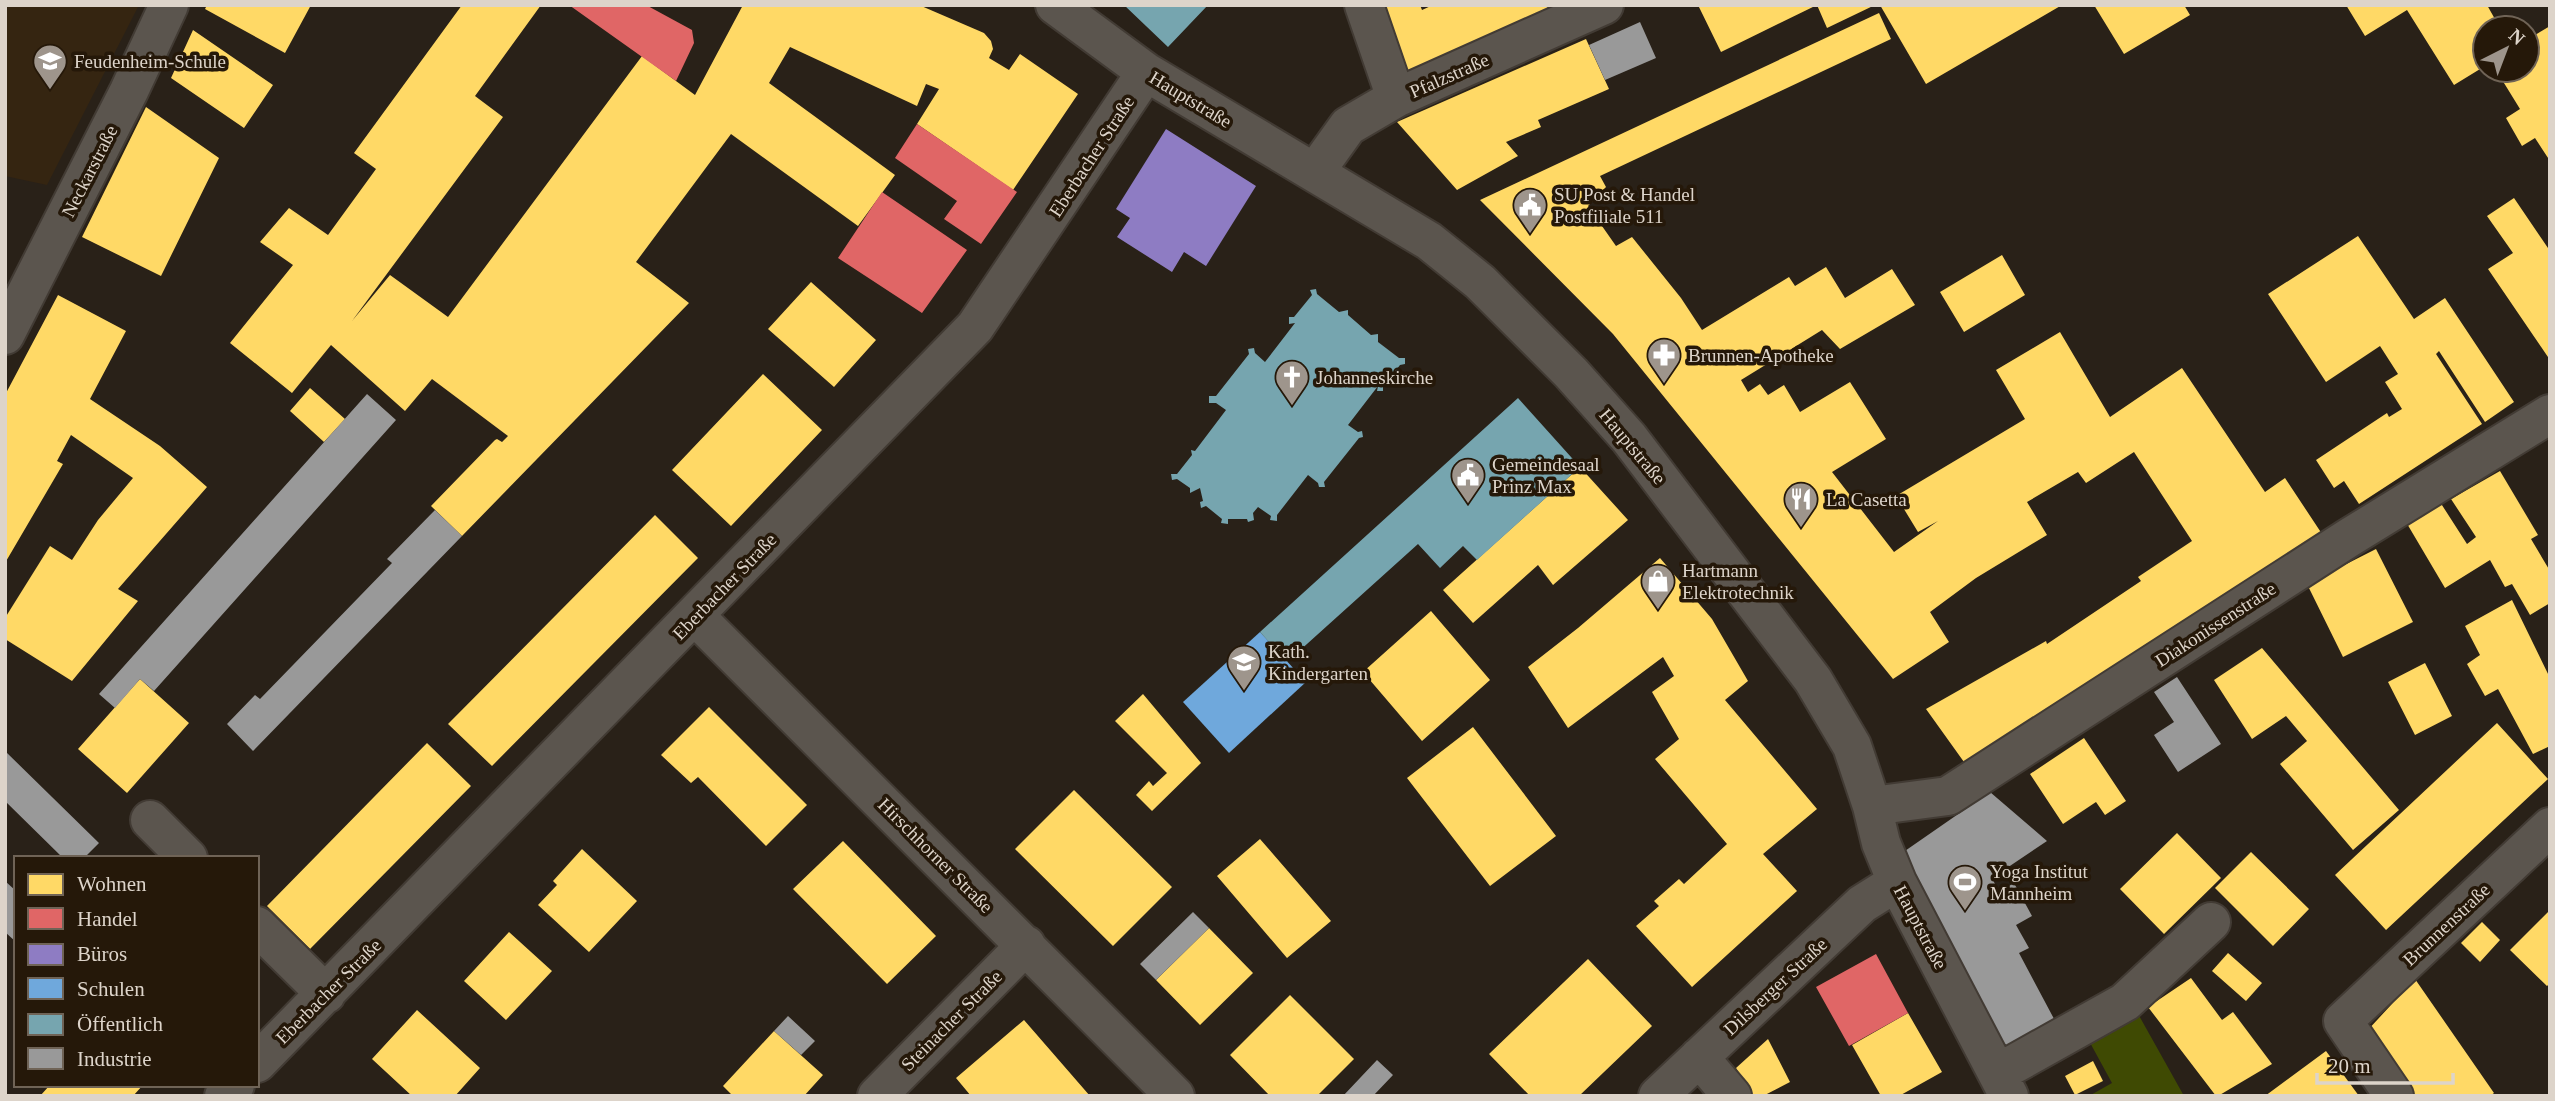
<svg xmlns="http://www.w3.org/2000/svg" width="2555" height="1101" font-family="Georgia,serif">
  <style>
    .built { fill: #352511 }
    .green { fill: #3f4a03 }
    .homes { fill: #ffd966 }
    .shops { fill: #e06666 }
    .offices { fill: #8e7cc3 }
    .schools { fill: #6fa8dc }
    .public { fill: #76a5af }
    .industry { fill: #999 }
    .lines { fill: none; stroke-linecap: round; stroke-linejoin: round }
    .minor-casing { stroke: #423b34; stroke-width: 42 }
    .minor { stroke: #5b554e; stroke-width: 38 }
    .labels { text-anchor: middle; stroke-width: 7; stroke-linejoin: round; paint-order: stroke }
    .poi-label { font-size: 19px; fill: #ddd4ca; stroke: #251809; text-anchor: start }
    .street-label { font-size: 19px; fill: #ddd4ca; stroke: #251809 }
  </style>
  <rect width="100%" height="100%" fill="#292118"/>
  <!-- built -->
  <path class="built" d="M5,5h134l-92,180 -42,-9z"/>
  <!-- green -->
  <path class="green" d="M2137,1012l47,84h-95l23,-13 -24,-44z"/>
  <!-- homes -->
  <path class="homes" d="M207,5h104l-26,48 -80,-44z
    M462,5h79l-66,91 28,21 -151,204 38,-46 58,42 194,-261 53,39 48,-90h176l65,28 7,8 2,8 -4,9 20,12 11,-16 58,40 -65,96 -96,-66 22,-35 -13,-5 -9,22 -127,-59 -21,36 126,92 -37,51 -127,-92 -95,128 53,41 -227,233 -31,-30 64,-66 2,-1 5,3 6,-6 -76,-57 -27,32 -74,-66 -39,48 -62,-50 63,-78 -33,-23 29,-34 39,27 48,-66 -22,-16z
    M1379,5h41l2,5 11,-5h114l1,5 -141,64z
    M1698,5h177l-48,23 -10,-23 -96,47z
    M1880,5h182l-136,79z
    M2094,5h90l6,10 -66,39z
    M2346,5h141l13,23h-15v38l-31,19 -47,-75 -42,26z
    M1879,13l12,26 -291,137 6,11 -18,19 28,40 16,-9 49,61 21,32 87,-53 6,9 31,-19 19,31 47,-29 23,36 -75,44 -18,-19 -81,50 7,12 12,-8 8,11 16,-10 16,27 50,-30 36,57 -54,33 62,80 44,-31 -20,11 -22,-36 129,-77 -29,-49 64,-38 50,85 72,-49 83,124 20,-14 41,62 -357,229 -43,-60 120,-68 1,3 94,-63 -3,-4 54,-36 -58,-89 -48,31 -8,-11 -51,30 20,33 -71,43 -46,34 19,30 -56,37 -280,-345 -133,-134z
    M2550,26v135l-15,-23 -13,8 -16,-28 14,-9 -24,-39h31v-30z
    M193,30l80,55 -29,43 -73,-50z
    M1586,39l23,50 -71,31 3,7 -35,15 12,14 -61,34 -60,-68z
    M146,107l73,51 -58,118 -79,-39z
    M2514,198l36,53v109l-62,-91 25,-16 -26,-37z
    M2358,236l56,83 31,-21 69,104 -29,20 -46,-71 -3,3 46,70 -123,80 -15,-23 -10,7 -18,-28 71,-47 2,4 13,-8 -17,-27 13,-8 -18,-28 -54,36 -58,-88z
    M2002,255l23,40 -61,37 -24,-40z
    M811,282l65,58 -42,47 -66,-58z
    M58,295l68,36 -36,68 70,47 47,41 -89,102 20,12 -66,80 -67,-42v-21l45,-72 22,14 26,-40 35,-42 -62,-43 -14,26 6,3 -58,99v-168z
    M763,374l59,56 -91,96 -59,-56z
    M310,388l35,31 -21,23 -34,-31z
    M1580,467l48,53 -75,65 -15,-20 -65,58 -30,-33z
    M2500,471l38,64 -7,4 19,32v32l-20,12 -18,-31 -7,3 -15,-27 -45,28 -39,-66 34,-20 27,42 9,-7 -25,-38z
    M655,515l43,43 -206,208 -44,-42z
    M2376,549l37,73 -70,35 -36,-73z
    M1660,558l52,61 36,62 -23,19 92,109 -54,45 34,37 -105,96 -56,-61 23,-20 -5,-5 25,-22 5,5 43,-40 -72,-85 24,-20 -27,-47 22,-16 -11,-19 -95,71 -40,-61 50,-39z
    M2512,600l38,78v68l-17,8 -35,-65 -13,7 -18,-32 13,-9 -15,-29z
    M1431,611l59,69 -68,61 -59,-69z
    M2262,648l137,162 -46,40 -73,-86 27,-23 -21,-25 -34,23 -38,-59z
    M2425,663l27,53 -37,19 -27,-53z
    M140,679l49,44 -62,70 -49,-44z
    M1143,694l58,69 -49,48 -16,-16 13,-14 4,5 14,-13 -52,-52z
    M709,707l98,98 -41,41 -68,-69 -7,6 -30,-28z
    M2497,723l51,56 -162,151 -51,-55z
    M1473,727l83,109 -66,50 -83,-108z
    M2084,738l42,63 -21,14 -9,-13 -33,22 -33,-50z
    M427,743l44,43 -161,163 -43,-43z
    M1074,790l98,97 -59,59 -98,-97z
    M2177,833l44,45 -57,56 -44,-45z
    M1260,839l71,82 -44,37 -70,-82z
    M843,841l93,95 -49,48 -94,-95z
    M582,849l55,52 -48,51 -51,-47 19,-20 -4,-4z
    M2251,852l58,57 -36,37 -58,-58z
    M2550,910v73l-3,3 -37,-36z
    M2482,922l18,18 -20,22 -19,-19z
    M1209,928l44,45 -53,52 -44,-45z
    M509,932l43,39 -46,49 -42,-39z
    M2228,953l34,30 -16,18 -34,-30z
    M1588,959l64,67 -73,70h-49l-41,-42z
    M2191,978l31,42 11,-8 39,52 -54,32h-2l-68,-89z
    M2415,979l79,114 -4,3h-80l-44,-64z
    M1290,995l64,64 -37,37h-47l-40,-41z
    M417,1010l63,58 -25,28h-43l-40,-37z
    M1908,1013l34,59 -43,24h-18l-29,-51z
    M1024,1020l66,76h-119l-15,-18z
    M774,1031l49,44 -19,21h-71l-10,-10z
    M1768,1039l22,43 -27,14h-11l-16,-28z
    M2326,1051l33,45h-94z
    M2093,1061l10,20 -28,14 -10,-19z
    M50,1085h93l-10,11h-93z"/>
  <!-- shops -->
  <path class="shops" d="M569,5h77l46,25 2,13 -18,38z
    M917,124l100,68 -36,52 -37,-25 13,-18 -62,-43z
    M882,192l85,58 -45,63 -84,-55z
    M1876,954l32,59 -59,33 -33,-59z"/>
  <!-- offices -->
  <path class="offices" d="M1166,129l90,57 -50,80 -22,-14 -12,20 -55,-35 13,-19 -14,-9z"/>
  <!-- schools -->
  <path class="schools" d="M1260,632l46,50 -77,71 -46,-51z"/>
  <!-- public -->
  <path class="public" d="M1124,5h84l-40,42z
    M1316,289l1,5 22,18 9,-2v5l23,20 7,-1v8l21,16h6v6l-5,1 -17,22v4h-6l1,-5 -30,39 10,7 4,-1 1,6 -4,1 -35,44 1,5h-6l-1,-4 -10,-8 -31,40v6l-7,-1 1,-4 -13,-9 -5,6 1,7 -6,2 -1,-3h-19v5l-7,-1 1,-4 -16,-13 -5,2 -1,-6 3,-1 -3,-13 -10,5v-5l-13,-9 -5,1 -1,-6h6l15,-19 -1,-5 4,1 31,-41 -10,-7h-7v-7h7l33,-42 -1,-5 6,-1 1,5 10,9 30,-39 -6,1v-7h5l18,-22 -2,-5z
    M1518,398l62,69 -103,93 -14,-14 -23,22 -22,-24 -131,118 -27,-30z"/>
  <!-- industry -->
  <path class="industry" d="M1640,22l16,36 -51,22 -16,-35z
    M367,394l29,26 -242,271 -14,-12 -25,29 -16,-14z
    M435,510l27,26 -209,215 -26,-27 28,-29 5,4 132,-136 -5,-4z
    M2177,677l44,67 -43,28 -24,-37 20,-13 -20,-30z
    M5,751l94,92 -15,15h-21l-58,-57z
    M1990,792l57,49 -55,37 7,14 15,-9 18,33 -16,9 13,23 -10,5 42,79 -51,26 -108,-205z
    M5,881l11,10v51l-11,-10z
    M1193,912l16,16 -53,52 -16,-16z
    M788,1016l27,25 -14,14 -27,-24z
    M1377,1060l16,15 -20,21h-30z"/>
  <g class="lines">
    <!-- minor casing -->
    <g class="minor-casing">
      <path id="minor" d="M1055,5l91,67 283,169 51,41 91,91 58,65 184,242 39,66 20,60 9,37 16,39 112,214
        M1364,5l32,93
        M1315,172l33,-46 48,-28 208,-93
        M5,335l124,-244 40,-86
        M695,616l480,480
        M1872,806l76,-10 402,-259 200,-123
        M150,820l38,38
        M257,926l69,68
        M1699,1057l33,39
        M257,1063l718,-736 171,-255
        M1998,1073l127,-71 86,-80
        M224,1096l11,-11
        M877,1096l149,-151
        M1658,1096l204,-192 35,-22
        M2394,1096l-51,-75 207,-194"/>
    </g>
    <!-- minor -->
    <use href="#minor" class="minor"/>
  </g>
  <!-- icons -->
  <defs>
    <g id="school-pin" transform="scale(1.75)"><path d="M0 17L-7.5 6A9.5 9.5 0 1 1 7.5 6Z" fill="#9e958c" stroke="#251809"/><path d="M0-5L7-2L0 1L-7-2ZM-4 1L0 2.5L4 1V4Q0 6-4 4Z" fill="#fff"/></g>
    <g id="civic-pin" transform="scale(1.75)"><path d="M0 17L-7.5 6A9.5 9.5 0 1 1 7.5 6Z" fill="#9e958c" stroke="#251809"/><path d="M-.6-6.5H3V-4.5H.6V-3L4-1V1h2V6H-6V1h2V-1L-.6-3ZM-1.2 2.5V6h2.4V2.5Z" fill="#fff"/></g>
    <g id="pharmacy-pin" transform="scale(1.75)"><path d="M0 17L-7.5 6A9.5 9.5 0 1 1 7.5 6Z" fill="#9e958c" stroke="#251809"/><path d="M-2-6h4v4h4v4h-4v4h-4v-4h-4v-4h4Z" fill="#fff"/></g>
    <g id="church-pin" transform="scale(1.75)"><path d="M0 17L-7.5 6A9.5 9.5 0 1 1 7.5 6Z" fill="#9e958c" stroke="#251809"/><path d="M-1.2-6h2.4v3.5h3.3v2.4h-3.3V6h-2.4V-.1h-3.3v-2.4h3.3Z" fill="#fff"/></g>
    <g id="restaurant-pin" transform="scale(1.75)"><path d="M0 17L-7.5 6A9.5 9.5 0 1 1 7.5 6Z" fill="#9e958c" stroke="#251809"/><path d="M-5-6h1v4h1v-4h1v4h1v-4h1v5L-1.5 .5V6h-2V.5L-5-1ZM5-6V6H3V1.5H1.5Q1.5-4 5-6Z" fill="#fff"/></g>
    <g id="shop-pin" transform="scale(1.75)"><path d="M0 17L-7.5 6A9.5 9.5 0 1 1 7.5 6Z" fill="#9e958c" stroke="#251809"/><path d="M-5-2.5h2.3a2.7 3.5 0 0 1 5.4 0H5L5.5 6h-11ZM-1.5-2.5h3a1.5 2.3 0 0 0-3 0Z" fill="#fff"/></g>
    <g id="stadium-pin" transform="scale(1.75)"><path d="M0 17L-7.5 6A9.5 9.5 0 1 1 7.5 6Z" fill="#9e958c" stroke="#251809"/><path d="M0-5a6.5 5 0 1 0 0 10a6.5 5 0 1 0 0-10ZM-3.5-1.8h7v3.6h-7Z" fill="#fff"/></g>
  </defs>
  <g fill-rule="evenodd">
    <use href="#school-pin" x="50" y="61"/>
    <use href="#civic-pin" x="1530" y="205"/>
    <use href="#pharmacy-pin" x="1664" y="355"/>
    <use href="#church-pin" x="1292" y="377"/>
    <use href="#civic-pin" x="1468" y="475"/>
    <use href="#restaurant-pin" x="1801" y="499"/>
    <use href="#shop-pin" x="1658" y="581"/>
    <use href="#school-pin" x="1244" y="662"/>
    <use href="#stadium-pin" x="1965" y="882"/>
  </g>
  <g class="labels">
    <!-- poi labels -->
    <g class="poi-label">
      <text x="74" y="68">Feudenheim-Schule</text>
      <text x="1554" y="201">SU Post &amp; Handel<tspan x="1554" dy="22">Postfiliale 511</tspan></text>
      <text x="1688" y="362">Brunnen-Apotheke</text>
      <text x="1316" y="384">Johanneskirche</text>
      <text x="1492" y="471">Gemeindesaal<tspan x="1492" dy="22">Prinz Max</tspan></text>
      <text x="1826" y="506">La Casetta</text>
      <text x="1682" y="577">Hartmann<tspan x="1682" dy="22">Elektrotechnik</tspan></text>
      <text x="1268" y="658">Kath.<tspan x="1268" dy="22">Kindergarten</tspan></text>
      <text x="1990" y="878">Yoga Institut<tspan x="1990" dy="22">Mannheim</tspan></text>
    </g>
    <!-- street labels -->
    <g class="street-label">
      <text transform="translate(1449 75) rotate(-24)" y="7">Pfalzstraße</text>
      <text transform="translate(1191 99) rotate(31)" y="7">Hauptstraße</text>
      <text transform="translate(1091 156) rotate(-57)" y="7">Eberbacher Straße</text>
      <text transform="translate(89 171) rotate(-63)" y="7">Neckarstraße</text>
      <text transform="translate(1633 446) rotate(50)" y="7">Hauptstraße</text>
      <text transform="translate(724 586) rotate(-46)" y="7">Eberbacher Straße</text>
      <text transform="translate(2215 624) rotate(-33)" y="7">Diakonissenstraße</text>
      <text transform="translate(936 855) rotate(45)" y="7">Hirschhorner Straße</text>
      <text transform="translate(2446 924) rotate(-43)" y="7">Brunnenstraße</text>
      <text transform="translate(1921 927) rotate(62)" y="7">Hauptstraße</text>
      <text transform="translate(1775 986) rotate(-43)" y="7">Dilsberger Straße</text>
      <text transform="translate(328 991) rotate(-45)" y="7">Eberbacher Straße</text>
      <text transform="translate(951 1020) rotate(-45)" y="7">Steinacher Straße</text>
    </g>
  </g>
  <!-- border -->
  <rect width="2555" height="1101" fill="none" stroke="#ddd4ca" stroke-width="14"/>
  <!-- legend -->
  <rect x="14" y="856" width="245" height="231" fill="#251809" stroke="#6f6356" stroke-width="2"/>
  <rect x="28" y="874" width="35" height="21" fill="#ffd966" stroke="#6f6356" stroke-width="2"/>
  <text x="77" y="891" font-size="21" fill="#ddd4ca">Wohnen</text>
  <rect x="28" y="908" width="35" height="21" fill="#e06666" stroke="#6f6356" stroke-width="2"/>
  <text x="77" y="926" font-size="21" fill="#ddd4ca">Handel</text>
  <rect x="28" y="944" width="35" height="21" fill="#8e7cc3" stroke="#6f6356" stroke-width="2"/>
  <text x="77" y="961" font-size="21" fill="#ddd4ca">Büros</text>
  <rect x="28" y="978" width="35" height="21" fill="#6fa8dc" stroke="#6f6356" stroke-width="2"/>
  <text x="77" y="996" font-size="21" fill="#ddd4ca">Schulen</text>
  <rect x="28" y="1014" width="35" height="21" fill="#76a5af" stroke="#6f6356" stroke-width="2"/>
  <text x="77" y="1031" font-size="21" fill="#ddd4ca">Öffentlich</text>
  <rect x="28" y="1048" width="35" height="21" fill="#999999" stroke="#6f6356" stroke-width="2"/>
  <text x="77" y="1066" font-size="21" fill="#ddd4ca">Industrie</text>
  <!-- north arrow -->
  <g transform="translate(2506 49) rotate(42)"><circle r="33" fill="#251809" stroke="#6f6356" stroke-width="2"/>
  <path d="M0-5L12 26L0 18L-12 26Z" fill="#9e958c"/>
  <text y="-10" font-size="19" font-weight="bold" text-anchor="middle" fill="#ddd4ca">N</text>
  </g>
  <!-- scale -->
  <path d="M2317 1073v10h136v-10" fill="none" stroke="#ddd4ca" stroke-width="3.5"/>
  <text x="2328" y="1073" font-size="21" fill="#ddd4ca" stroke="#251809" stroke-width="5" paint-order="stroke">20 m</text>
</svg>
